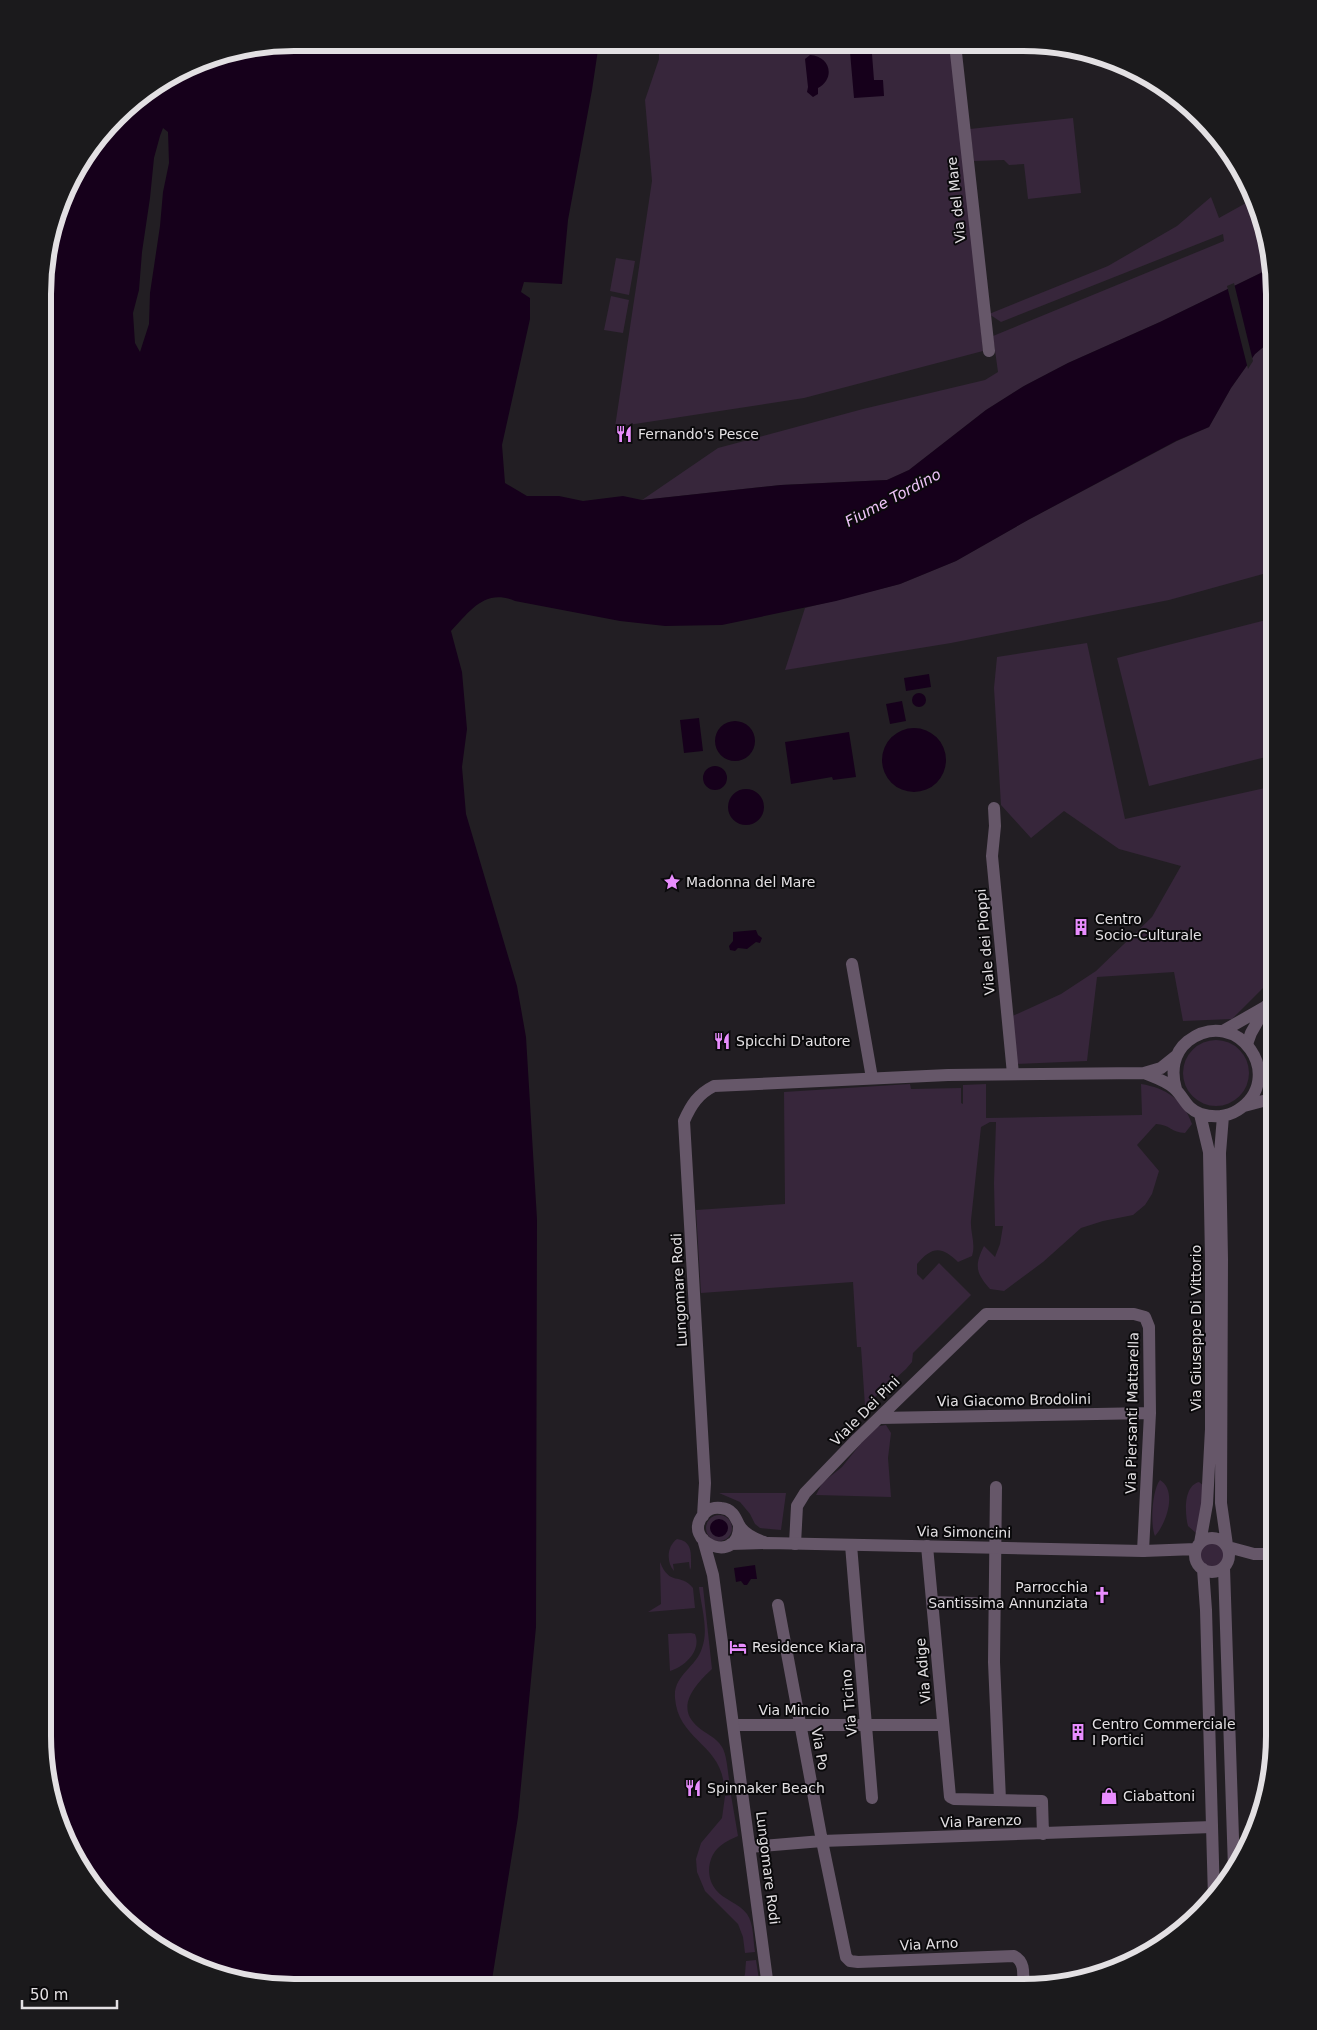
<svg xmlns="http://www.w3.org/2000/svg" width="1317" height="2030" font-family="'DejaVu Sans',sans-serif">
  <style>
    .green { fill: #37263b }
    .water { fill: #16001b }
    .pier { fill: #221e23 }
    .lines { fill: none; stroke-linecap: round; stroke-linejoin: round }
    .minor { stroke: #665769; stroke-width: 12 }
    .tertiary { stroke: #665769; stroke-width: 12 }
    .labels { text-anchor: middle; stroke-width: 4; stroke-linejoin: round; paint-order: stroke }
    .street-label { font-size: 14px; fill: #e3e0e3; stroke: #0a090b }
    .poi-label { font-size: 14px; fill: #e3e0e3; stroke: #0a090b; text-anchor: start }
    .water-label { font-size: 15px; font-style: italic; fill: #eec4f8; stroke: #0a090b }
    .rim { fill: none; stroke: #e3e0e3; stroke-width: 6 }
  </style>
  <rect width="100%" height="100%" fill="#221e23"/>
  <!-- green -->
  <path class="green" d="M659,44h293l31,307 -179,47 -189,29 37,-246 -7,-81 14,-41z
    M1073,118l8,75 -53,6 -4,-35 -15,1 -5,-5 -30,1 -4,-32z
    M1211,197l8,21 36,-20 14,71 -109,53 -92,41 -44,23 -38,24 -77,60 -22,10 -106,5 -139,15 76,-52 145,-39 122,-29 13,-8 -5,-36 231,-95 -1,-7 -222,88 -12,-8 119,-48 69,-40z
    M616,258l19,3 -6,34 -19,-4z
    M611,296l18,4 -6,33 -19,-3z
    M1274,338v233l-105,29 -218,43 -166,27 20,-62 95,-24 56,-23 72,-41 149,-79 32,-14 22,-39 24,-34z
    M1274,618v137l-125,31 -32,-128z
    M1087,643l38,176 149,-33v191l-42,42 -49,2 -9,-49 -77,5 -10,84 -74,3 -5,-46 53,-24 35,-23 56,-54 29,-51 -62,-17 -55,-38 -33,27 -30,-33 -7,-117 3,-31z
    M1183 1073a33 33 0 1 1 66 0a33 33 0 1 1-66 0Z
    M910,1084l1,5 50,-1v15l2,1v-19l23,-1v34l156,-3 -1,-31c25,4 43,16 51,40l-7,9c-13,0 -16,-9 -29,-9l-19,21 22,26 -7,23 -7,11 -12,10 -30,6 -22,7 -38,34 -39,29 -14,-2c-14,-16 -16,-23 -6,-43l11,11 5,-13 3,-18h-8l-1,-43 2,-61h-6l-9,5 -10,93c-1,13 5,23 1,36l-14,6c-16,-16 -26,-16 -41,2v10l6,6 16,-17 32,32 -58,58 -1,9 -6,7 -41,37 -4,-59h-4l-4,-65 -152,11 -5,-83 89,-6 -1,-112z
    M886,1425l5,8 -3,25 3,39 -75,-2 6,-12 20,-16 32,-40z
    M1160,1480c18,11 6,44 -5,56 -5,-11 -3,-46 5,-56z
    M1199,1482l5,4 1,5 -9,42 -8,-7c-3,-12 -5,-40 11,-44z
    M719,1493h67l-5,37 -21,-2 -5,-4 -5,-10 -10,-12z
    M706 1528a13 13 0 1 1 26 0a13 13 0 1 1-26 0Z
    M677,1539c16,2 14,16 14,28l-1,3 -1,-8 -16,2 1,7c-8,-9 -7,-25 3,-32z
    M1196 1555a16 16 0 1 1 32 0a16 16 0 1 1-32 0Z
    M660,1562c10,25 20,10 33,26l2,20 -47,4 13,-8z
    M699,1587h4l9,82c-16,15 -38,38 -14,58 8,7 18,10 24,20 5,7 6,29 8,38l-6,1c-3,-42 -46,-46 -49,-88 -2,-23 21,-30 27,-50 7,-18 -1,-42 -3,-61z
    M691,1633l4,1c7,17 -11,33 -25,37l-2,-37z
    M731,1795l7,41c-7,3 -15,7 -20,12 -11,11 -12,30 -2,42 8,10 23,13 31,24 7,10 6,26 8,38l-10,1 -2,-16 -5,-13 -33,-33 -8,-19 -1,-13 5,-16 21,-25 3,-22z
    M756,1960l4,27h-19l4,-13 1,-13z"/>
  <!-- water -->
  <path class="water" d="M294,43h305l-7,47 -24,130 -6,64 -38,-2 -3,10 9,6v21l-28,126 3,38 22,13h32l24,5 40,-5 19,4 139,-15 106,-5 22,-10 77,-60 38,-24 44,-23 92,-41 109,-53 5,25v44l-19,16 -24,34 -22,39 -33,14 -148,79 -72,41 -56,23 -64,17 -114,24 -57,1 -45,-5 -105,-20c-30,-13 -45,10 -64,30l11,41 5,57 -5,38 4,47 51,172 9,51 11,182 -1,408 -18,190 -27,169 -229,-1 -64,-17 -57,-32 -46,-47 -33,-57 -19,-96 2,-1474 24,-79 59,-78 70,-43z
    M876,50l1,4h-5l2,26h9l1,16 -30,2 -4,-46z
    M810,55c20,1 26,23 8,33v6l-5,3 -6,-5 1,-5 -3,-28z
    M929,674l2,13 -25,4 -2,-13z
    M912 700a7 7 0 1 1 14 0a7 7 0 1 1-14 0Z
    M902,701l4,20 -16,3 -4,-20z
    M699,718l4,33 -19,2 -4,-33z
    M715 741a20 20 0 1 1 40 0a20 20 0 1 1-40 0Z
    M882 760a32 32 0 1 1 64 0a32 32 0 1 1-64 0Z
    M849,732l7,45 -23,3 -1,-3 -41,7 -6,-42z
    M703 778a12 12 0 1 1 24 0a12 12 0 1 1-24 0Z
    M728 807a18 18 0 1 1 36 0a18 18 0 1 1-36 0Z
    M756,930l2,5 4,3 -2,5 -4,-1 -9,7 -9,-1 -3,3 -5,-1 -1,-4 4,-5v-9z
    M710 1528a9 9 0 1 1 18 0a9 9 0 1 1-18 0Z
    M755,1565l2,14h-6l-4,6h-3l-3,-4 -5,1 -2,-14z"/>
  <!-- pier -->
  <path class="pier" d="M163,128l5,4 1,31 -6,29 -3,34 -10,67 -1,31 -9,28 -5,-9 -2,-30 6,-23 3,-38 8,-54 4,-40 6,-22z
    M1234,283l19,78 -5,8 -21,-83z"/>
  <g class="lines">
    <!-- minor -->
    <path class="minor" d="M955,44l34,307
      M994,808l1,18 -3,30 21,218
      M852,964l20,114
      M1223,1031l42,-24 9,-8
      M1247,1044l4,-11 13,-23
      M1274,1189v-3
      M879,1418l271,-5
      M996,1487l-2,175 6,138
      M795,1544l2,-38 8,-13 52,-54 129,-125h148l11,3 4,10 1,86 -7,138
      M851,1545l21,253
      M927,1546l23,251 4,2 88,2 1,33
      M932,1602l62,2
      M778,1605l44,236 24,116 4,4 8,1 156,-6c12,6 9,20 9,31
      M734,1725h209
      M750,1847l72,-6 390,-14"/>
    <!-- tertiary -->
    <path class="tertiary" d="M1259,1071l15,12
      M1144,1073c10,4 22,8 30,15 11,10 11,20 27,26 12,4 26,3 37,-4 50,-32 0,-106 -50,-69 -15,12 -17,31 -12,48
      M1244,1106l19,-5h11
      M1223,1116l-3,37 2,106 -1,244 6,42
      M703,1516l2,-33 -21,-362c7,-16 14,-27 30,-35l234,-11 196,-2 17,-5 15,-12
      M739,1525c1,42 -60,17 -35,-11 4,-5 11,-7 17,-6 11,1 14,8 18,17 5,9 16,14 25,17
      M1195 1555a17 17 0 1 1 34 0a17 17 0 1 1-34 0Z
      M703,1539l10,36 55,412
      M1200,1543l7,-39 4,-75v-170l-2,-107 -9,-38
      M731,1544l37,-1 375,8 53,-2
      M1228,1547l26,7h20
      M1224,1568l10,300
      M1203,1569l3,41 8,288"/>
  </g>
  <!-- icons -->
  <defs>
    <g id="restaurant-bare" transform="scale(1.35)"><path d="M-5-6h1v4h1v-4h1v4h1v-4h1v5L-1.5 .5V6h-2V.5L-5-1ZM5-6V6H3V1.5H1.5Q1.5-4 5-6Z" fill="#e98dfe" stroke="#0a090b" stroke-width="2.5" paint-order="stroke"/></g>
    <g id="sight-bare" transform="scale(1.35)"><path d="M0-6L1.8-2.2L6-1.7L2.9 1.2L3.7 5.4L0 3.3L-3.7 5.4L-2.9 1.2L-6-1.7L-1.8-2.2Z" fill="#e98dfe" stroke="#0a090b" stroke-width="2.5" paint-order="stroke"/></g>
    <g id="building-bare" transform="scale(1.35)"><path d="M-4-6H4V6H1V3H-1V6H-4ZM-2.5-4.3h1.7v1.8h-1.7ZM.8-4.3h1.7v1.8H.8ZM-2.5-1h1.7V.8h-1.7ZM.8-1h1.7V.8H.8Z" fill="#e98dfe" stroke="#0a090b" stroke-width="2.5" paint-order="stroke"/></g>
    <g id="church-bare" transform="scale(1.35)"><path d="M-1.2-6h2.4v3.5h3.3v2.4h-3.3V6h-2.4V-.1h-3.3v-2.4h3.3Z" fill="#e98dfe" stroke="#0a090b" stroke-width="2.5" paint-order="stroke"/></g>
    <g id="hotel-bare" transform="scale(1.35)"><path d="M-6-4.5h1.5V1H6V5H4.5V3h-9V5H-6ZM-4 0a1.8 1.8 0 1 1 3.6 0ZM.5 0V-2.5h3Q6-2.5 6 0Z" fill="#e98dfe" stroke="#0a090b" stroke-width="2.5" paint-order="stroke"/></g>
    <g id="shop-bare" transform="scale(1.35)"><path d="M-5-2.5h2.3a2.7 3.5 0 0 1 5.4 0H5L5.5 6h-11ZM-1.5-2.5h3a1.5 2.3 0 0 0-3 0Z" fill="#e98dfe" stroke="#0a090b" stroke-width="2.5" paint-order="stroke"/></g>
  </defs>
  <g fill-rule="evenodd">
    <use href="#restaurant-bare" x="624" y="434"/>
    <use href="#sight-bare" x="672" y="882"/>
    <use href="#building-bare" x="1081" y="927"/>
    <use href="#restaurant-bare" x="722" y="1041"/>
    <use href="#church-bare" x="1102" y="1595"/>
    <use href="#hotel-bare" x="738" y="1647"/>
    <use href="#building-bare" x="1078" y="1732"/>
    <use href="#restaurant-bare" x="693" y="1788"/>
    <use href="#shop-bare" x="1109" y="1796"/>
  </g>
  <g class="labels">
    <!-- street labels -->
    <g class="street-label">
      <text transform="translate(956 200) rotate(-96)" y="5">Via del Mare</text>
      <text transform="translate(985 942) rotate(-95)" y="5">Viale dei Pioppi</text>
      <text transform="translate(679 1290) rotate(-93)" y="5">Lungomare Rodi</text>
      <text transform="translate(1196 1328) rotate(-90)" y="5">Via Giuseppe Di Vittorio</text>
      <text transform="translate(1014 1400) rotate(-1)" y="5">Via Giacomo Brodolini</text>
      <text transform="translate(865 1411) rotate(-45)" y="5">Viale Dei Pini</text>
      <text transform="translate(1132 1413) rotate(-89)" y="5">Via Piersanti Mattarella</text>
      <text transform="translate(964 1532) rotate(1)" y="5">Via Simoncini</text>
      <text transform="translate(923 1671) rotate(-95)" y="5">Via Adige</text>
      <text transform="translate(849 1703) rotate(-95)" y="5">Via Ticino</text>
      <text x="794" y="1715">Via Mincio</text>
      <text transform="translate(820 1749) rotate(80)" y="5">Via Po</text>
      <text transform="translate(981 1821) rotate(-2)" y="5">Via Parenzo</text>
      <text transform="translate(768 1868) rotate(83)" y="5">Lungomare Rodi</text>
      <text transform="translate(929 1944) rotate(-3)" y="5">Via Arno</text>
    </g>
    <!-- poi labels -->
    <g class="poi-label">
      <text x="638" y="439">Fernando's Pesce</text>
      <text x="686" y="887">Madonna del Mare</text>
      <text x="1095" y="924">Centro<tspan x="1095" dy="16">Socio-Culturale</tspan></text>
      <text x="736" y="1046">Spicchi D'autore</text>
      <text x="1088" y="1592" text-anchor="end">Parrocchia<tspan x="1088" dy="16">Santissima Annunziata</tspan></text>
      <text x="752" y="1652">Residence Kiara</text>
      <text x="1092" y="1729">Centro Commerciale<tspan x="1092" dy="16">I Portici</tspan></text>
      <text x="707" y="1793">Spinnaker Beach</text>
      <text x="1123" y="1801">Ciabattoni</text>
    </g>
    <!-- water labels -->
    <g class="water-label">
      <text transform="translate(893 498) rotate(-28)" y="5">Fiume Tordino</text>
    </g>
  </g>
  <!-- crop -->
  <path d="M0 0H1317V2030H0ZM294 51H1023A243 243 0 0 1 1266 294V1736A243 243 0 0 1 1023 1979H294A243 243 0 0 1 51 1736V294A243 243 0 0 1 294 51Z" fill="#1b1a1c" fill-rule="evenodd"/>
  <path class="rim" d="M294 51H1023A243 243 0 0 1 1266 294V1736A243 243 0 0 1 1023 1979H294A243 243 0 0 1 51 1736V294A243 243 0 0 1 294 51Z"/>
  <!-- scale -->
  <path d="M22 2000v8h95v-8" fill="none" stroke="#e3e0e3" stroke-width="2.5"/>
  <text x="30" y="2000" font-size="15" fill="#e3e0e3" stroke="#0a090b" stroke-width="4" paint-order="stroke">50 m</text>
</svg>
